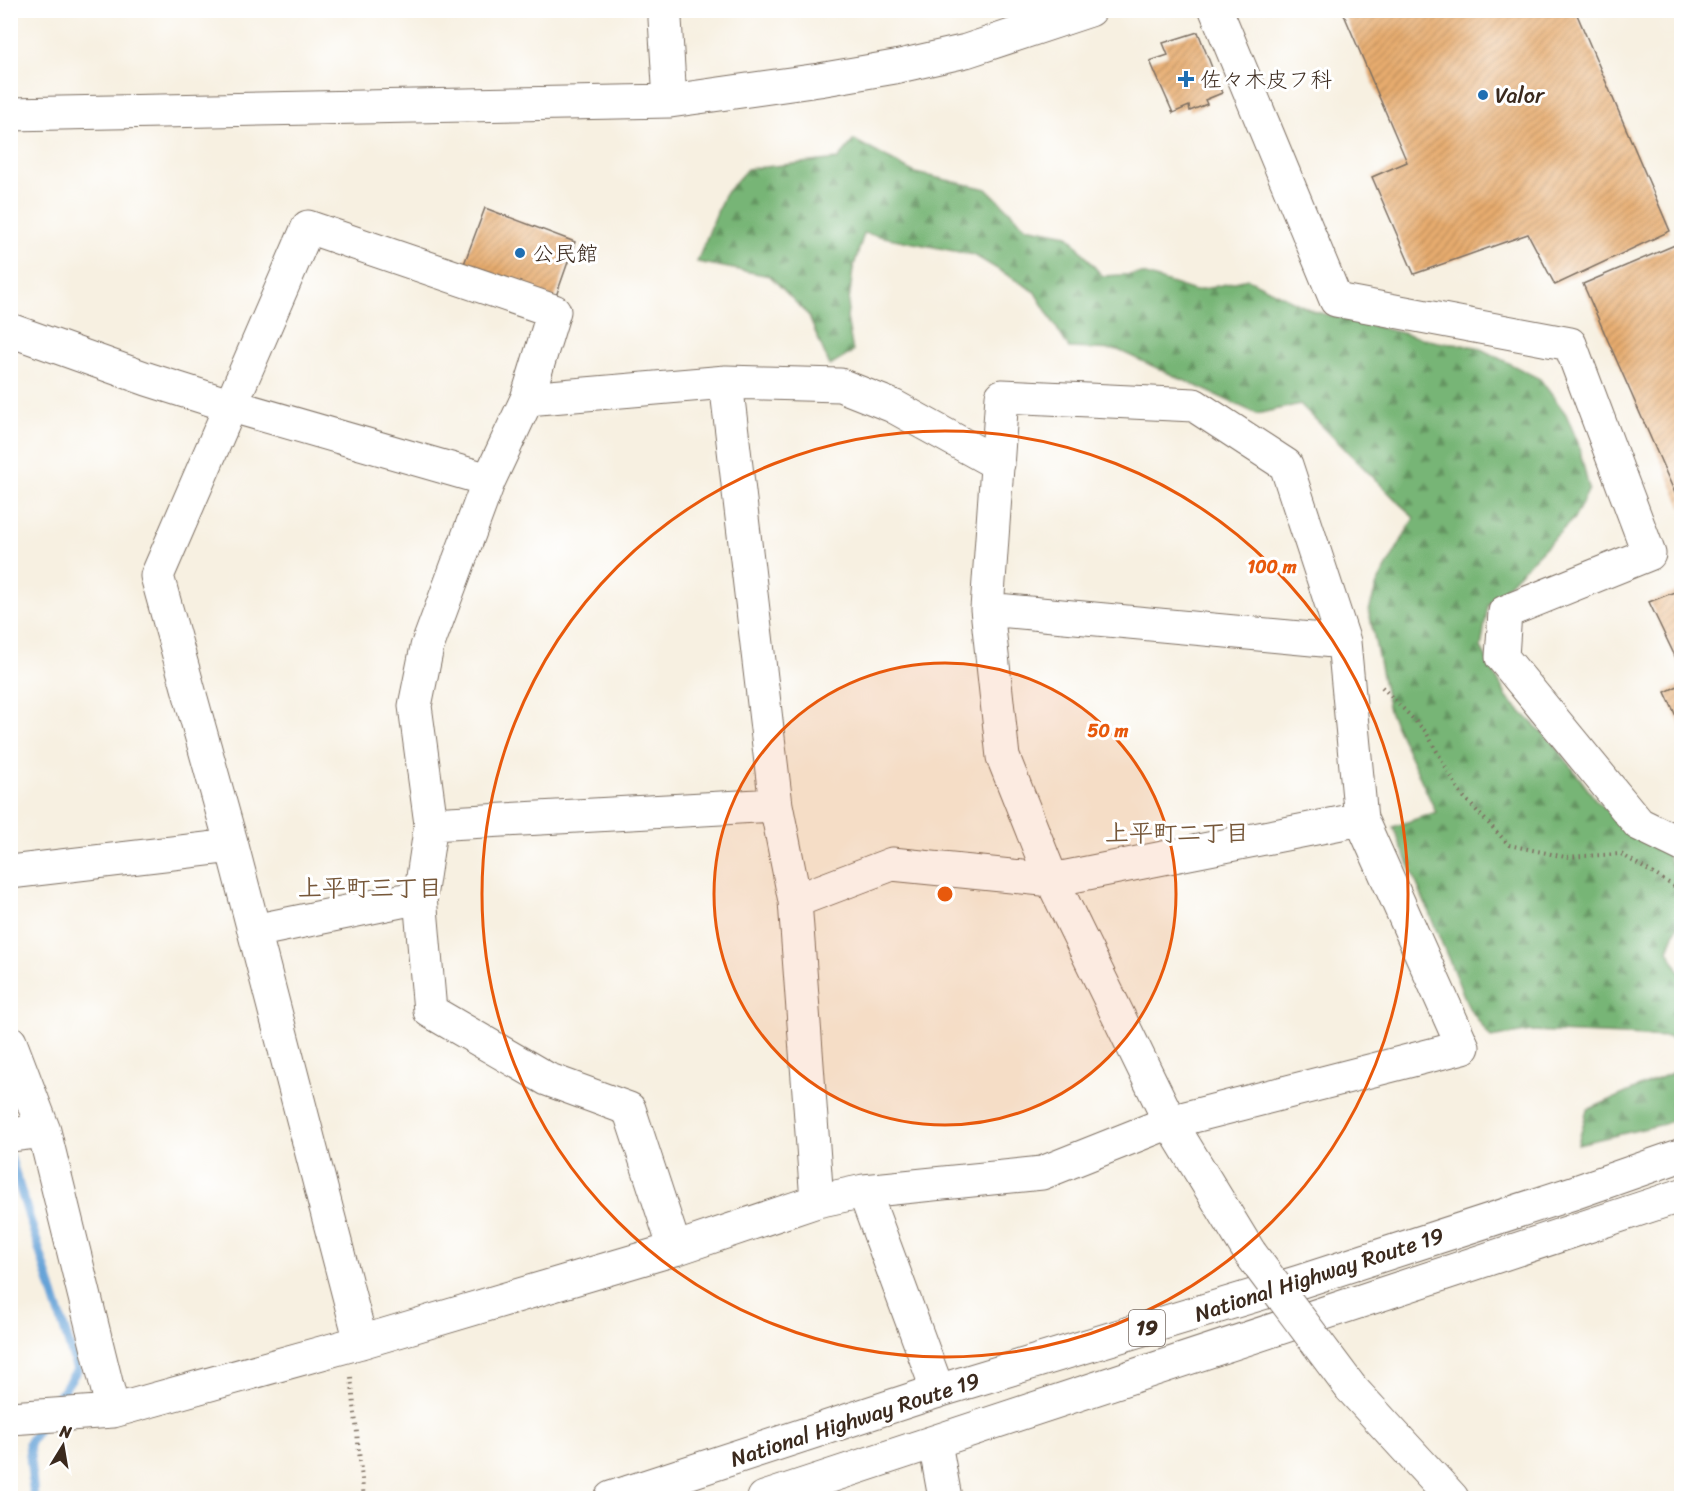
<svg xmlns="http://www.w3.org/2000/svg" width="1692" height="1509" font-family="Sriracha,'Klee One',sans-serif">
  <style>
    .forest { fill: url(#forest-firs); stroke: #59704a; stroke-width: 1.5 }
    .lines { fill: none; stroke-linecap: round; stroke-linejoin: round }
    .stream { stroke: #65a2d7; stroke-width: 9 }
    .building { fill: url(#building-hatch) }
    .minor-casing { stroke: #7d6f62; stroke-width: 35 }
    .highway-casing { stroke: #7d6f62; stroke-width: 35 }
    .path { stroke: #7d6f62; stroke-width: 4; stroke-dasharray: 1.5 4.5; stroke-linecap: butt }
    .minor { stroke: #fff; stroke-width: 33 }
    .highway { stroke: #fff; stroke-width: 33 }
    .minor-bridge-casing { stroke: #7d6f62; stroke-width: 35; stroke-linecap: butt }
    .minor-bridge { stroke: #fff; stroke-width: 33 }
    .ring { fill: none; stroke: #e8590c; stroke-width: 3 }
    .poi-dot { fill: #1f6fb2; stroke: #fff; stroke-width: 2 }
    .labels { text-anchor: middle; stroke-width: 6; stroke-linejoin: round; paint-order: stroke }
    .shield { fill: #fff; stroke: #766a62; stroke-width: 1.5 }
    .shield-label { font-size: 21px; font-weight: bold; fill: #3b2a1e }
    .poi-label { font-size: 22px; fill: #3b2a1e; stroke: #fff; text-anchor: start }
    .street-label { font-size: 22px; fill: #3b2a1e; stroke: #fff }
    .neighbourhood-label { font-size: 24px; font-weight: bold; fill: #77583a; stroke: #fff }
    .centre { fill: #e8590c; stroke: #fff; stroke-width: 3 }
    .ring-label { font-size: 18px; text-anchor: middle; font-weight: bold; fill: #e8590c; stroke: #fff; stroke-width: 6; stroke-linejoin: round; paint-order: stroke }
  </style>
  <defs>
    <pattern id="forest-firs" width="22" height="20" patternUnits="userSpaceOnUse" patternTransform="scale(1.5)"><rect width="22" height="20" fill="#77b576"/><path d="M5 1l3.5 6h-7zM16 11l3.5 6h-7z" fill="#639360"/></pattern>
    <pattern id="building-hatch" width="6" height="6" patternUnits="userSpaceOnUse" patternTransform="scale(1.5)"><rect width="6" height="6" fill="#e7ac6e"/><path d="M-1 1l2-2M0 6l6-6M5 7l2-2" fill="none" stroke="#bc8c5a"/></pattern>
  </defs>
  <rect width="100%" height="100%" fill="#fff"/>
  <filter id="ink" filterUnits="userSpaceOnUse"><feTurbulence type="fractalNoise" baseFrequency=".0167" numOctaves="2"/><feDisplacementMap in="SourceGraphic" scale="12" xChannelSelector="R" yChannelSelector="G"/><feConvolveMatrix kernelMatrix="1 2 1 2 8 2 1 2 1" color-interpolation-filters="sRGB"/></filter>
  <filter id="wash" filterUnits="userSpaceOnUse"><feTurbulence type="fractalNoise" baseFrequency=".008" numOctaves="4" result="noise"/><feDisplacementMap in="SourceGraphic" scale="24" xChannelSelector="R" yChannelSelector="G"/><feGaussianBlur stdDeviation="1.35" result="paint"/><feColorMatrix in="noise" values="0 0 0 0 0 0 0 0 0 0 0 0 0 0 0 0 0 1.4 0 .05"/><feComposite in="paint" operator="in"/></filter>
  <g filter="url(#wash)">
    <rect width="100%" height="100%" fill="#f7f0e1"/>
    <!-- forest -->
    <path class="forest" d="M854,140l61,33 72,16 39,38 42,8 34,41 41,-2 52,17 53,-12 65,32 125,31 39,5 63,32 26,35 12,29 11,46 -14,28 -87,88 -7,43 27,51 47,46 40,54 27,25 41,23 11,22 7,48 -13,33 13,24v72l-11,-9 -139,-6 -40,7 -22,-30 -76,-181 43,-15 -47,-101 -20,-100 8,-27 37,-66 -114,-114 -43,10 -139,-64 -49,-2 -35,-57 -60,-36 -110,-22 -11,36 -6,49 6,34 -23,14 -22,-51 -38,-39 -73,-14 27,-67 23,-26 91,-10z
      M1681,1069v47l-17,8 -86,20 9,-34z"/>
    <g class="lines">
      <!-- stream -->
      <path class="stream" d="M10,1156l67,214 -25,37
        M34,1498l-5,-55 13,-19"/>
    </g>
    <g id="blocks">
      <!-- building -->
      <path class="building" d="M1342,10h233l95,221 -115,54 -27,-51 -114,40 -42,-97 35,-15z
        M1198,32l24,61 -17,7 2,4 -17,7 -1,-5 -16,7 -23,-52 18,-6 -5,-12z
        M485,208l90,34 -20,57 -91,-35z
        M1682,242v267l-99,-225z
        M1682,589v82l-33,-69z
        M1682,684v45l-17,-37z"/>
    </g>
  </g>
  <g filter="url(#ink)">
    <use href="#blocks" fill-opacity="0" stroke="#7d6f62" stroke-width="1.5"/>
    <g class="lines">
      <!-- minor casing -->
      <g class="minor-casing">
        <path id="minor" d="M667,10l-2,9 5,82
          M1216,10l120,290 234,44 79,210 -144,58 -3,45 137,167 43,21
          M10,114l660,-13 149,-21 76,-13 71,-16 124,-41
          M10,330l137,49 85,27 257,74
          M726,382l50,423 19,96 22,300
          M527,399l199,-17 114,3 53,21 105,58
          M987,609l357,33
          M431,824l345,-19
          M10,872l222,-26
          M795,901l97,-37 160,16 309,-61
          M254,931l166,-34
          M10,1042l34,89 69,280
          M10,1135l34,-4
          M864,1191l74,200
          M361,1342l-129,-496 -75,-270 151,-349 246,84 -27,88 -38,81 -62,167 -12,59 16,118 -11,73 10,114 117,68 82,30 46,140
          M1351,1388l101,110
          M10,1418l103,-7 248,-69 314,-93 142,-48 47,-10 178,-18 128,-51 293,-75 -102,-228 -17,-177 -58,-177 -92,-60 -192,-9 -15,213 16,148 49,123 118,242 80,131
          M935,1443l10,55"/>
      </g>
      <!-- highway casing -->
      <g class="highway-casing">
        <path id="highway" d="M611,1498l327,-107 361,-109 274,-89 109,-38
          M764,1498l918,-303"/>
      </g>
      <!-- path -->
      <path class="path" d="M1382,687l44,45 35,62 48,51 56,12 56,-3 61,37
        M351,1377l13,121"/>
      <!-- minor -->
      <use href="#minor" class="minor"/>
      <!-- highway -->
      <use href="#highway" class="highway"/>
      <!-- minor-bridge casing -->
      <g class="minor-bridge-casing">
        <path id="minor-bridge" d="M1250,1253l101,135"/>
      </g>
      <!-- minor-bridge -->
      <use href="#minor-bridge" class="minor-bridge"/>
    </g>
  </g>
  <!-- distance rings -->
  <circle cx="945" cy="894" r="231" fill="#e8590c" fill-opacity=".12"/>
  <g class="ring">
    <circle cx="945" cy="894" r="231"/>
    <circle cx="945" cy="894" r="463"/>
  </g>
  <!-- markers -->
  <g class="poi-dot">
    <path d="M1183 70h6v6h6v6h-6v6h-6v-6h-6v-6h6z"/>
    <circle cx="1483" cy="95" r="6"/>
    <circle cx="520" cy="253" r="6"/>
  </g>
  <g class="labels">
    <!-- shield labels -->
    <rect class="shield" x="1129" y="1310" width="36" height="36" rx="4.5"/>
    <g class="shield-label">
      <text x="1147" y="1335">19</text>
    </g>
    <!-- poi labels -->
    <g class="poi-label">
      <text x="1200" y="87">佐々木皮フ科</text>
      <text x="1495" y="103">Valor</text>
      <text x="532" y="261">公民館</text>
    </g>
    <!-- street labels -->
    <g class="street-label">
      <text transform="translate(1319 1274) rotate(-18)" y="8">National Highway Route 19</text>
      <text transform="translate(855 1419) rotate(-18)" y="8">National Highway Route 19</text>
    </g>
    <!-- neighbourhood labels -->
    <g class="neighbourhood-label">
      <text x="1177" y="841">上平町二丁目</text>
      <text x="370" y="896">上平町三丁目</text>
    </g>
  </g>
  <circle cx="945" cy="894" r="9" class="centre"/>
  <g class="ring-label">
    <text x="1272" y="573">100 m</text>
    <text x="1108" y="737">50 m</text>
  </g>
  <!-- margin -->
  <rect width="1692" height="1509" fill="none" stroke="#fff" stroke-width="36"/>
  <!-- north arrow -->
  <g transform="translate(63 1446) rotate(11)" stroke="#ffffff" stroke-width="4.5" paint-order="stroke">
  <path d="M0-4.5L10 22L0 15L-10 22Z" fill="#3b2a1e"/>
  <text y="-9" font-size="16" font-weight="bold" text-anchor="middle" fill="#3b2a1e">N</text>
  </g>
</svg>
